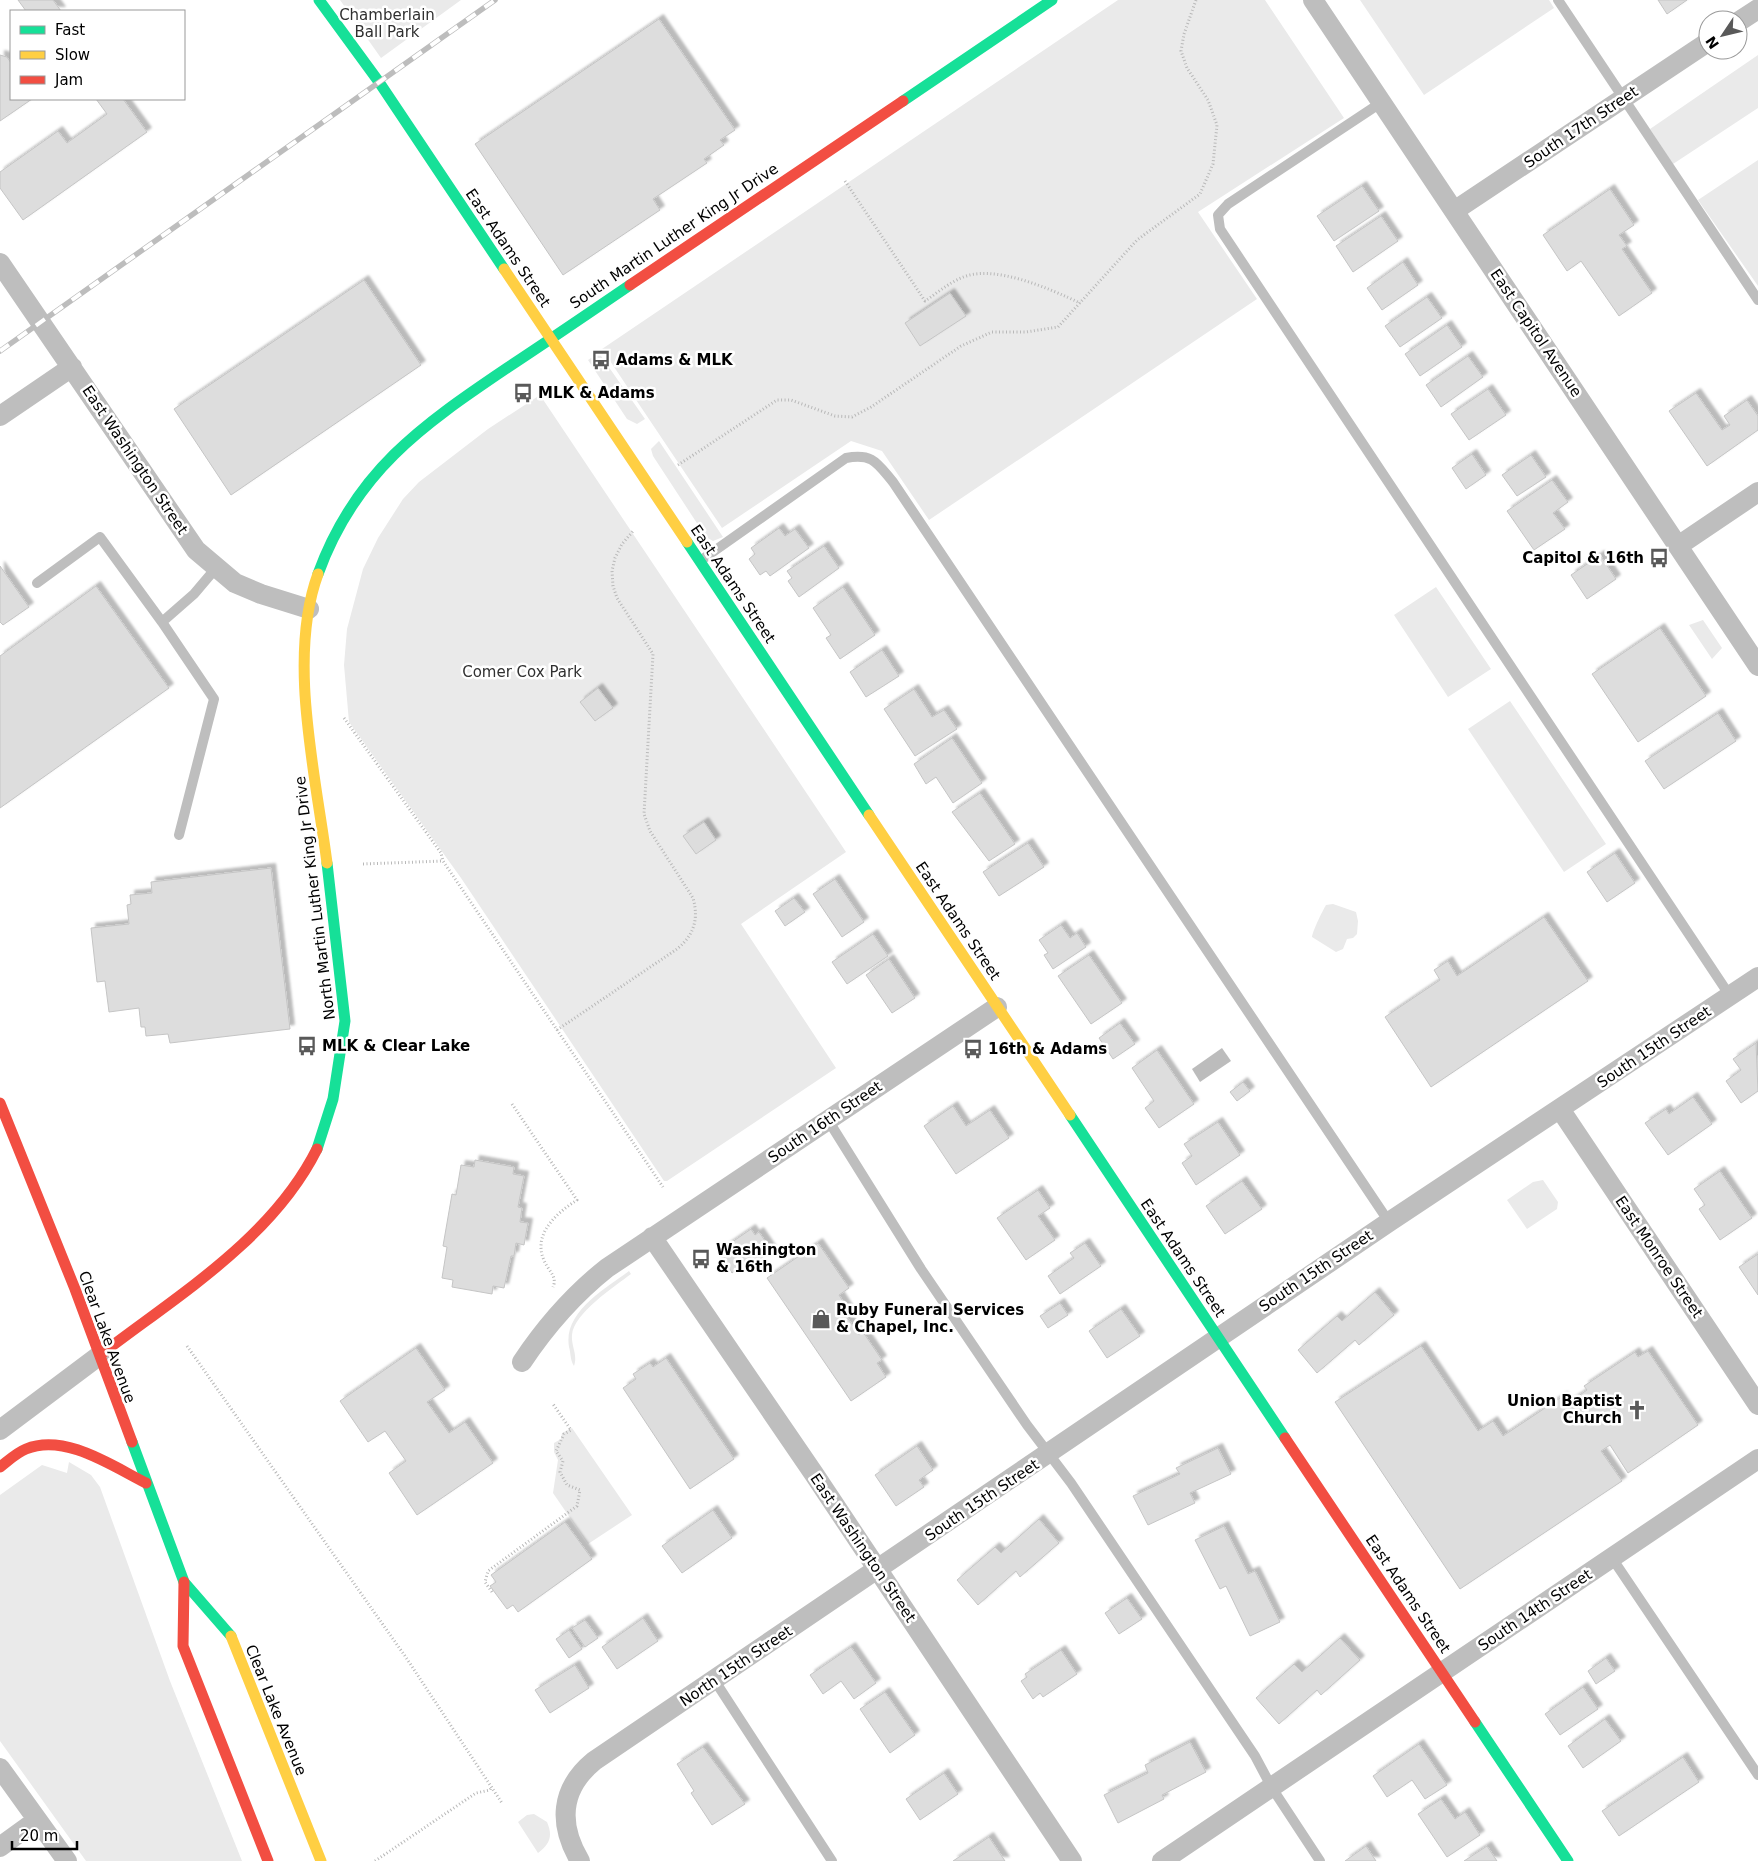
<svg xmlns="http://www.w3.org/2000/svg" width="1758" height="1861" font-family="'DejaVu Sans',sans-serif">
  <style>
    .green { fill: #eaeaea }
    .water { fill: #bcbcbc }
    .building { fill: #ddd; stroke: #c5c5c5; filter: url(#shadow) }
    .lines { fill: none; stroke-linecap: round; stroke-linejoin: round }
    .path { stroke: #b8b8b8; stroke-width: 3; stroke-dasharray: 1 2.5; stroke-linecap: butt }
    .lane { stroke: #bebebe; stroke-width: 10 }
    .street { stroke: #bebebe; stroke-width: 20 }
    .fast { stroke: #16e098; stroke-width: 11 }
    .slow { stroke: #ffcf43; stroke-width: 11 }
    .jam { stroke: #f24e42; stroke-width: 11 }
    .rail-casing { stroke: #bdbdbd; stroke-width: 5.5 }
    .rail { stroke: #fff; stroke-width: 4; stroke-dasharray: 11; stroke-linecap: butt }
    .labels { text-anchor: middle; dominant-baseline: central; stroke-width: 5; stroke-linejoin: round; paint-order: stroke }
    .park-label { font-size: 15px; fill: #303030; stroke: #fff }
    .street-label { font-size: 15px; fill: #000; stroke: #fff }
    .poi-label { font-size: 15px; font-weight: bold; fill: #000; stroke: #fff; text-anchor: start }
  </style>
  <defs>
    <filter id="shadow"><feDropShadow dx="4.5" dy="-4.5" stdDeviation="1" flood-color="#0004"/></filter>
  </defs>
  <rect width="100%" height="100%" fill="#fff"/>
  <path class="green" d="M340,0H461L381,58Z
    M1118,0H1265L1344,118L1198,212L1257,299L929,520L882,451L851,441L722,528L602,349Z
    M1360,0H1549L1554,8L1424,95Z
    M1758,55V108L1673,164L1650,129Z
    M1758,160V286L1698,200Z
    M599,353L645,419L637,424L627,419L588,360Z
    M540,395L846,852L741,924L836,1068L667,1181H664L461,878L349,722L344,665L347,629L363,569L378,538L403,499L419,482L488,429Z
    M659,441L723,537L713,541L706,537L653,456L651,449Z
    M1436,587L1491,669L1448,697L1394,615Z
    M1703,620L1722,648L1712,659L1689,625Z
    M1510,701L1606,844L1564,872L1468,729Z
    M1333,904L1356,912L1358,921L1357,934L1353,938L1347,939L1343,949L1336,952L1312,937C1313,930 1322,912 1326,905Z
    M1543,1180L1558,1202L1557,1209L1527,1229L1507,1200L1533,1182Z
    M629,1271L631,1274C614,1287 574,1313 572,1335C571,1346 578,1355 574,1366C570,1360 571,1354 569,1347C563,1312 605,1289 629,1271Z
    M572,1428L632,1515L588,1544L553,1493L558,1460L554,1452V1443L561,1439L562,1433Z
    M69,1462L91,1475L100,1487L170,1681L242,1861H86L0,1741V1495L42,1465L67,1473Z
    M534,1814L547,1822C553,1836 550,1844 538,1853L518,1822L527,1815Z"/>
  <path class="water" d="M1222,1048L1231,1061L1200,1082L1192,1069Z"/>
  <path class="building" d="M18,0H53L61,11H26Z
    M1658,0H1687L1667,14Z
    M659,19L735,130L720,140L724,145L704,159L707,163L653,199L660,210L563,275L475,144Z
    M0,55L7,57L11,63V99H32L0,121Z
    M96,99H123L147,132L23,220L0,188V172L58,131L67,143L107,114Z
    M1362,186L1379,211L1334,241L1317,216Z
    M1610,189L1634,225L1619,235L1627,246L1622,249L1652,293L1619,316L1581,261L1567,271L1543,235Z
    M1381,216L1398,241L1353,272L1336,246Z
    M1403,262L1418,285L1382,310L1367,288Z
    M364,280L421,365L231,495L174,409Z
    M950,293L966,316L920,346L905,323Z
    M1427,297L1442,318L1400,347L1385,326Z
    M1447,325L1462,347L1420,376L1405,354Z
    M1468,356L1483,377L1441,407L1426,385Z
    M1488,389L1506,415L1469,440L1451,414Z
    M1696,393L1722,430L1730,425L1724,416L1747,400L1758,416V430L1707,466L1669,411Z
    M1472,454L1486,475L1466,489L1452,468Z
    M1531,455L1546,477L1517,496L1502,475Z
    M1552,480L1568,502L1553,513L1565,529L1534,550L1507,511Z
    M779,528L785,536L795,529L809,548L770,576L766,571L760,575L749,559L755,554L751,548Z
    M824,546L839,568L799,597L788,581L792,578L787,571Z
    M1600,555L1616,579L1587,599L1571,575Z
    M0,566L29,607L3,625L0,622Z
    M96,586L169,688L0,808V656Z
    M843,587L875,635L840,659L826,638L831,635L813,608Z
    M1660,628L1706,696L1638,742L1592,674Z
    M882,650L899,676L866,697L850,672Z
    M598,688L613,708L595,721L580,702Z
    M914,689L932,717L944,710L957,729L915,756L884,709Z
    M1718,713L1736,741L1664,789L1645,761Z
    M952,738L982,783L953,803L936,777L926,784L914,764Z
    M980,793L1015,844L989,861L952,812Z
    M704,822L716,840L696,854L683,836Z
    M1028,843L1044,867L999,896L983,872Z
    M1615,853L1635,883L1607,902L1587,872Z
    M271,868L290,1029L170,1043L168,1034L146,1036L145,1027H141L139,1008L109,1012L105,981L97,982L91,928L129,924L127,905L131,904L130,895L152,893L151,882Z
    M835,879L864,922L842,937L813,894Z
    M794,898L805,912L785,926L775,911Z
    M1544,917L1588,981L1431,1087L1385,1017L1440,980L1434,970L1448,961L1457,976Z
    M1061,925L1070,938L1077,933L1086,947L1053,969L1044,955L1048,953L1039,940Z
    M873,934L888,956L847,984L832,962Z
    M1089,955L1122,1003L1091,1024L1058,976Z
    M889,959L915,998L892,1013L866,975Z
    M1120,1023L1135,1044L1113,1059L1099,1038Z
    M1756,1043L1758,1091L1741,1103L1726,1081L1741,1070L1733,1059Z
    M1157,1050L1194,1104L1159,1128L1145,1108L1154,1101L1132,1068Z
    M1243,1082L1250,1091L1237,1101L1230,1092Z
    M1693,1097L1712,1124L1668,1155L1645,1123L1666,1109L1669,1114Z
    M953,1106L966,1126L990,1110L1009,1138L956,1174L924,1126Z
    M1218,1122L1240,1155L1196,1185L1182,1163L1192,1156L1184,1144Z
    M475,1160L514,1167L513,1174L524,1176L518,1207L522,1208L520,1222L528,1223L524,1245L516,1243L514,1256H511L504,1288L493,1286L492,1294L452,1287L453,1280L442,1278L447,1247L443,1246L452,1194L456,1195L461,1165L474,1167Z
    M1720,1171L1752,1218L1720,1240L1699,1209L1705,1205L1694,1189Z
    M1242,1181L1262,1209L1225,1234L1206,1206Z
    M1038,1190L1050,1208L1038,1216L1055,1240L1026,1260L997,1218Z
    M751,1229L755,1235L759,1232L772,1251L739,1273L736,1270L732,1273L721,1256L725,1253L722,1249Z
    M818,1243L849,1288L839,1295L849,1311L845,1314L859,1335L863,1332L882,1360L877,1363L886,1377L851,1401L767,1278Z
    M1085,1243L1101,1266L1060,1294L1048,1276L1074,1258L1070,1253Z
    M1758,1254V1295L1739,1267Z
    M1375,1292L1394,1315L1359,1345L1355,1340L1317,1373L1298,1350L1337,1316L1342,1321Z
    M1060,1303L1068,1315L1048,1328L1040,1316Z
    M1121,1309L1140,1336L1107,1358L1089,1331Z
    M1421,1346L1478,1431L1493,1421L1503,1436L1563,1396L1568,1403L1587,1390L1584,1386L1635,1352L1638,1357L1648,1351L1698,1425L1628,1473L1610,1445L1601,1451L1622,1481L1460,1589L1335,1402Z
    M416,1348L445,1390L427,1402L449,1433L465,1422L493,1463L417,1515L389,1473L406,1461L385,1431L368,1442L340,1401Z
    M666,1358L734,1459L690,1489L623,1388L636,1379L633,1374L650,1363L653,1367Z
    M917,1446L933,1470L919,1480L924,1487L896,1506L875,1475Z
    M1218,1448L1231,1474L1190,1493L1195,1503L1148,1525L1133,1496L1180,1474L1176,1468Z
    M713,1510L732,1538L682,1573L662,1546Z
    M1039,1519L1059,1543L1020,1577L1016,1571L978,1605L957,1580L995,1547L1001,1553Z
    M565,1522L592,1559L518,1612L513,1605L507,1609L490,1586L496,1582L491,1575Z
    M1224,1526L1248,1574L1255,1571L1280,1622L1250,1636L1226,1586L1220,1589L1195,1540Z
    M1127,1598L1142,1619L1119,1634L1105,1613Z
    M643,1618L658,1641L617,1669L602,1647Z
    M585,1620L598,1638L585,1647L572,1628Z
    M569,1630L582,1649L569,1658L556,1639Z
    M1340,1638L1360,1660L1321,1695L1317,1690L1279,1724L1256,1698L1294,1664L1302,1672Z
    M851,1647L876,1683L854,1699L841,1681L823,1694L810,1675Z
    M1061,1650L1077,1674L1043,1697L1040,1693L1033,1699L1021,1681L1027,1677L1025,1674Z
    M1606,1658L1615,1671L1596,1684L1588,1671Z
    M575,1665L589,1688L550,1713L535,1690Z
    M1583,1687L1598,1709L1560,1735L1545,1714Z
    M885,1692L915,1735L890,1753L860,1709Z
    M1605,1719L1621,1741L1583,1768L1568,1746Z
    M1190,1742L1206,1772L1162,1795L1164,1799L1118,1823L1104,1795L1148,1773L1145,1765Z
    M1419,1744L1447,1785L1425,1799L1412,1780L1387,1797L1373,1776Z
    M703,1747L745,1804L712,1825L691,1793L694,1791L677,1764Z
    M1683,1757L1699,1782L1619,1836L1602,1811Z
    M944,1773L958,1794L920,1820L906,1799Z
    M1441,1799L1455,1819L1465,1812L1480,1835L1447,1857L1418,1814Z
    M989,1837L1005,1861H953Z
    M1366,1846L1376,1861H1345Z
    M1487,1846L1497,1861H1464Z"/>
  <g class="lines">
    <path class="path" d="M845,181L925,301C937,293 949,283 961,278C993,263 1050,289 1080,303
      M678,465L777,400H791L835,416L852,417L871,407L961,346L992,332H1026L1058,327L1137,240L1200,194L1213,164L1217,125L1208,100L1187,68L1181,51L1184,34L1196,0
      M344,718L441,853L443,861L663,1187
      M363,864L443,861
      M557,1030L677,949C694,935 699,919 693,898L650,831L644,814L653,654L617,598L613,586L612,571L615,558L622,544L634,530
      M512,1104L577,1200C555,1214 529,1237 547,1266C551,1273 557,1278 553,1287
      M187,1346L405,1656L502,1803
      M492,1592L485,1582L488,1571L577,1506L580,1490L567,1485L560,1472L563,1461L556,1451L564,1434L571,1430L553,1404
      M375,1861L476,1793L490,1790L491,1788"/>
    <path class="lane" d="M1558,0L1758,300
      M1382,102L1228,204L1218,215L1220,229L1730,996
      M700,561L846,458C873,453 877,463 893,482L1389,1222
      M37,583L100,537L162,622L194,594L216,568
      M162,622L214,699L179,835
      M828,1120L921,1269L1027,1425L1071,1483L1255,1756L1272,1788L1320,1861
      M1612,1558L1758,1775
      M715,1681L832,1861"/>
    <path class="street" d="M1313,0L1758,666
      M1738,22L1758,9
      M1454,211L1708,42
      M0,263L196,550L235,583L261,594L309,609
      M0,416L72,367
      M1678,546L1758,492
      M1560,1109L1758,1405
      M652,1237L814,1474L1072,1861
      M522,1362C546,1326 573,1295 607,1268L997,1007
      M0,1430L100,1355
      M0,1768L67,1861
      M0,1847L37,1820
      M580,1861C558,1824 560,1789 594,1761L1389,1222L1758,977
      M1162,1861L1758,1459"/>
    <path class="fast" d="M319,0L379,82L504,269
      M903,101L1052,0
      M687,542L869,815
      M318,574C355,472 421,426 507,368C548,341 589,313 630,285
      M1070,1115L1285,1438
      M317,1149L333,1099L345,1021L327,863
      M132,1442L184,1582L231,1636
      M1475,1722L1568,1861"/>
    <path class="slow" d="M504,269L687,542
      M318,574C287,658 316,776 327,863
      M869,815L1070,1115
      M231,1636L321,1861"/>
    <path class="jam" d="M630,285L903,101
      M0,1103L75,1289L132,1442
      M100,1355C178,1295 272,1239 317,1149
      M1285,1438L1475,1722
      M0,1467C8,1461 16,1453 26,1449C65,1433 112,1466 146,1483
      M184,1582L183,1646L268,1861"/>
    <defs>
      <path id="rail" d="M0,351L495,0"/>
    </defs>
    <use href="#rail" class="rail-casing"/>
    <use href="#rail" class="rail"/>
  </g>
  <defs>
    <symbol id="bus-bare" viewBox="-9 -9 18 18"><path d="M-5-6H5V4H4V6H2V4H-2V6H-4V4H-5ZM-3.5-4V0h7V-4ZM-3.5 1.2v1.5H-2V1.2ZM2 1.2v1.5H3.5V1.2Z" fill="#595959" stroke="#fff" stroke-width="2.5" paint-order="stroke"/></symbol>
    <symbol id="shop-bare" viewBox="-9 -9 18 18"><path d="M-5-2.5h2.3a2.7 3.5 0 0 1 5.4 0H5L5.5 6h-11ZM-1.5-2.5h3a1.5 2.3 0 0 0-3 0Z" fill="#595959" stroke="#fff" stroke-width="2.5" paint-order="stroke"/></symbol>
    <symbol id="church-bare" viewBox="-9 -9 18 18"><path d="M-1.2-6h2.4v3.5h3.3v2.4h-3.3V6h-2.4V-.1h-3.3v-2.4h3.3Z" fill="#595959" stroke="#fff" stroke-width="2.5" paint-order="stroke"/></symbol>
  </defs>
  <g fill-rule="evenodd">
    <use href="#bus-bare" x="587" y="346" width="28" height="28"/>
    <use href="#bus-bare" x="509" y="379" width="28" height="28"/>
    <use href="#bus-bare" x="1645" y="544" width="28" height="28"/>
    <use href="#bus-bare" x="293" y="1032" width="28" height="28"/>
    <use href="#bus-bare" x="959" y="1035" width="28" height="28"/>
    <use href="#bus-bare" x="687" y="1245" width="28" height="28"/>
    <use href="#shop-bare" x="807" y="1305" width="28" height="28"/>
    <use href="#church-bare" x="1623" y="1396" width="28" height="28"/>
  </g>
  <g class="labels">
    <g class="park-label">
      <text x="387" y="15">Chamberlain<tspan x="387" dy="17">Ball Park</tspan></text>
      <text x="522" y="672">Comer Cox Park</text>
    </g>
    <g class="street-label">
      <text transform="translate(1581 127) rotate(-34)">South 17th Street</text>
      <text transform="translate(674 236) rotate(-34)">South Martin Luther King Jr Drive</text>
      <text transform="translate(508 248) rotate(56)">East Adams Street</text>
      <text transform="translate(1536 333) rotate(56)">East Capitol Avenue</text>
      <text transform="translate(135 460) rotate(56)">East Washington Street</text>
      <text transform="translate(733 584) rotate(56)">East Adams Street</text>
      <text transform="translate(315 898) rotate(-97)">North Martin Luther King Jr Drive</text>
      <text transform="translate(958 921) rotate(56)">East Adams Street</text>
      <text transform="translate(1654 1047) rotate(-34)">South 15th Street</text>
      <text transform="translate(825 1122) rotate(-34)">South 16th Street</text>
      <text transform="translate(1659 1257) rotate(56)">East Monroe Street</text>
      <text transform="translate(1183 1258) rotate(56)">East Adams Street</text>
      <text transform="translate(1316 1271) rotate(-34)">South 15th Street</text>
      <text transform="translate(107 1337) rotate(70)">Clear Lake Avenue</text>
      <text transform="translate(982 1500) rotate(-34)">South 15th Street</text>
      <text transform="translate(863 1548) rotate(56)">East Washington Street</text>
      <text transform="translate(1408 1594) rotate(56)">East Adams Street</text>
      <text transform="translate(1535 1610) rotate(-34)">South 14th Street</text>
      <text transform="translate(736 1666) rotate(-34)">North 15th Street</text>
      <text transform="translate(276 1710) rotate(68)">Clear Lake Avenue</text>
    </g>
    <g class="poi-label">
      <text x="616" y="360">Adams &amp; MLK</text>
      <text x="538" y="393">MLK &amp; Adams</text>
      <text x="1644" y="558" text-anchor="end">Capitol &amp; 16th</text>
      <text x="322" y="1046">MLK &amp; Clear Lake</text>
      <text x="988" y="1049">16th &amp; Adams</text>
      <text x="716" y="1250">Washington<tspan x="716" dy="17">&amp; 16th</tspan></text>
      <text x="836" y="1310">Ruby Funeral Services<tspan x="836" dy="17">&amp; Chapel, Inc.</tspan></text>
      <text x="1622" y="1401" text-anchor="end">Union Baptist<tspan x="1622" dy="17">Church</tspan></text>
    </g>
  </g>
  <rect x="10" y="10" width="175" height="90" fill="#ffffff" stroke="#999999"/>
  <rect x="20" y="26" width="25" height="8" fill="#16e098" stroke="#999999"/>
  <text x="55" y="35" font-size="15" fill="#000000">Fast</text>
  <rect x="20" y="51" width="25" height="8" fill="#ffcf43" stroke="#999999"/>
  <text x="55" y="60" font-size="15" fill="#000000">Slow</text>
  <rect x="20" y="76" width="25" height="8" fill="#f24e42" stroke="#999999"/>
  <text x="55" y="85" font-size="15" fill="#000000">Jam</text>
  <g transform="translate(1723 35) rotate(235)"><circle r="24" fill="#ffffff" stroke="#999999"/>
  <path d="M0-4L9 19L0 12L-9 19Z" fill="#595959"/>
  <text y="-8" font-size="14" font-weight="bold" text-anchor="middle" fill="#000000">N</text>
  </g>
  <path d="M12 1841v8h65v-8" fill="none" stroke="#000000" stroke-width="2.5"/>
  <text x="20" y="1841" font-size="15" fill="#000000" stroke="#ffffff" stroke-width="4" paint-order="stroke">20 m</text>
</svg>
